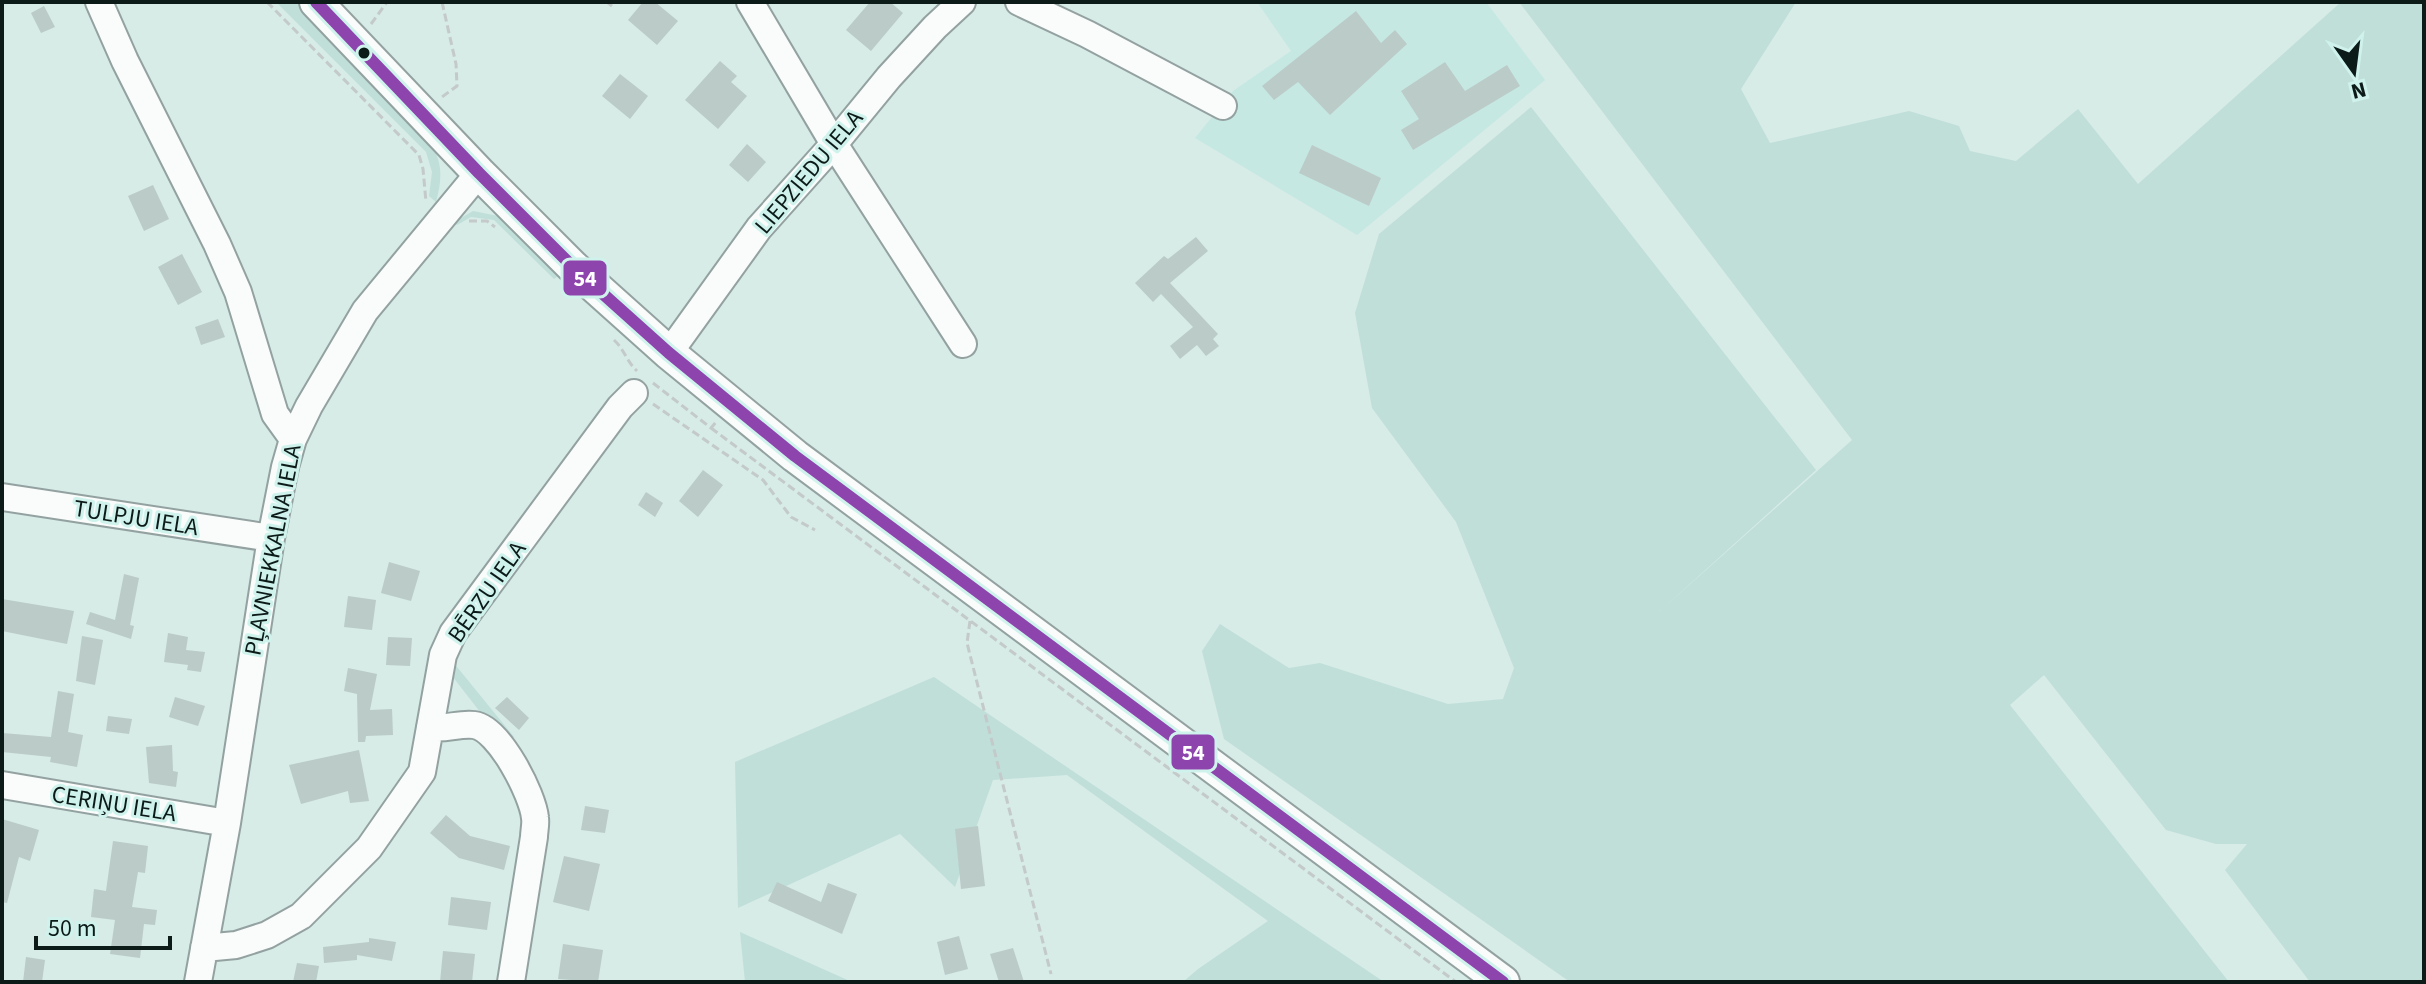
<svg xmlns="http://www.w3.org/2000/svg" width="2426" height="984" font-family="'Source Sans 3',sans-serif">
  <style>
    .built { fill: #c6e8e2 }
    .green { fill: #c0dfd9 }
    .building { fill: #bbcbc8 }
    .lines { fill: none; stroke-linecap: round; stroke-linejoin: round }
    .minor-casing { stroke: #93a2a0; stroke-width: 30 }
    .major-casing { stroke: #93a2a0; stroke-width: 36 }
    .path { stroke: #c3cac9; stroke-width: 3; stroke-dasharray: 8 4; stroke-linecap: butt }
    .minor { stroke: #f9fcfb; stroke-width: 26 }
    .major { stroke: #f9fcfb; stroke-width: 32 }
    .bus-1-casing { stroke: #cff3ec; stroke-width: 18 }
    .bus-1 { stroke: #8e44ad; stroke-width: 12 }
    .bus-dot { fill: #0c1a18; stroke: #cff3ec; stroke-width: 3 }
    .labels { text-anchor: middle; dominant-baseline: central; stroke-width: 6; stroke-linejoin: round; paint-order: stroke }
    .street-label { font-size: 24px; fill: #0c1a18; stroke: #cff3ec }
    .line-badge { stroke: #cff3ec; stroke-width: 3 }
    .badge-label { font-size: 22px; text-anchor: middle; font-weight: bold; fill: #fff }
  </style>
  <rect width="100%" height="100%" fill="#d7ebe7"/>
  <path class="built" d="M1257,2H1486L1545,80L1357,235L1195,138L1233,91L1291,51Z"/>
  <path class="green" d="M276,2H297L431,144C443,163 442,180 436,202L429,196L432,172L426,152Z
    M1519,2H1796L1741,89L1770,143L1909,111L1959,126L1970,151L2016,161L2078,109L2138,184L2341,2H2424V982H2310L2225,870L2247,844H2216L2166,830L2044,675L2010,705L2229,982H1570L1224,739L1202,651L1220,624L1289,668L1320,663L1448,704L1503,699L1514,668L1456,522L1372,408L1355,313L1379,234L1531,107L1816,470L1660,611L1852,440Z
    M473,211L498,216L560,275L554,279L494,220L471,217L457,225L454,222Z
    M453,662L514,737L505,744L449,672Z
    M934,677L1384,982H1183L1198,969L1268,921L1067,775L993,780L955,887L900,834L738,908L735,762Z
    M740,932L852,982H745Z"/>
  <path class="building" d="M643,2H655L678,21L657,45L628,20Z
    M870,2H890L903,13L871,51L846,30Z
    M44,6L55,27L41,33L31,13Z
    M1356,11L1381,43L1395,30L1407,44L1330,115L1298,82L1274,100L1262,86Z
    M720,61L737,76L731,82L747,96L718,129L685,100Z
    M1445,62L1465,91L1507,65L1520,86L1413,150L1401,130L1419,119L1401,91Z
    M620,74L648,96L630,119L602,96Z
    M747,144L766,162L748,182L729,165Z
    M1312,145L1381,178L1369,206L1299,173Z
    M153,185L169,219L144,231L128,196Z
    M1196,237L1208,251L1170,283L1218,334L1213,339L1219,346L1206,356L1197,345L1180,359L1170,346L1193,327L1161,294L1153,302L1135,283L1164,256L1168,259Z
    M182,254L202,292L178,305L158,267Z
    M218,319L225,337L201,345L195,327Z
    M703,470L723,485L698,517L679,501Z
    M646,492L663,503L655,517L638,505Z
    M389,562L420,571L411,601L381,593Z
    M124,574L139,578L130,625L134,626L131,639L86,624L90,612L115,620Z
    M348,596L376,600L372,630L344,627Z
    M2,599L74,611L67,644L2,631Z
    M168,633L188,637L186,650L205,652L201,672L187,670L188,665L164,662Z
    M82,636L103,640L95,685L76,681Z
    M388,637L412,638L410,666L386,665Z
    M348,668L377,674L370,710L392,709L393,735L366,736L365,742H358L357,694L344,691Z
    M58,691L74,694L68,732L83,735L77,767L50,762L51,757L2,752V733L51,737Z
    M175,697L205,706L198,726L169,717Z
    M507,697L529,718L519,730L495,708Z
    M108,716L132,719L129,734L106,731Z
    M172,745L173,771L178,772L176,787L149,783L146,747Z
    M359,750L369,801L350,803L348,791L301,804L289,765Z
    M585,806L609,810L605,833L581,830Z
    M446,815L470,836L510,846L504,870L459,858L430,833Z
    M2,819L39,830L30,861L19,857L7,903L2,902Z
    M978,826L985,886L961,889L955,829Z
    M113,841L148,846L145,873L138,872L132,907L157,910L155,925L144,924L140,958L110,954L115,920L91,917L94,889L106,891Z
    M564,856L600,864L589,911L553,902Z
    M777,882L821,902L828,883L857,894L842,934L768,901Z
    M451,897L491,902L487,930L448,925Z
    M959,936L968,969L945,975L937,942Z
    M369,938L396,942L392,961L357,955V960L324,963L323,947L369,942Z
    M563,944L603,950L598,982L558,979Z
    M1013,948L1024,982H999L990,954Z
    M443,951L475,954L472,982H440Z
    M26,957L45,960L42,982H23Z
    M297,963L319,966L316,982H293Z"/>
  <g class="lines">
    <defs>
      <path id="minor" d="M99,2L125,61L217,244L238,292L275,414L293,439
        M750,2L834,144L963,344
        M1019,2L1087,34L1223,106
        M669,353L759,228L834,144L889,77L935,27L962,2
        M2,497L271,538
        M430,727C445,730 459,723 474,725C499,728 533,795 535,818C536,824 534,831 534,837L511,982
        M2,785L227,823
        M204,948L236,945L267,935L301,916L369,848L422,772L443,655L453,633L620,407L634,393
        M198,982L227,823L271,538L285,467L293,439L309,406L365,311L479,173"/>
      <path id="major" d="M316,2L479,173L573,267L669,353L795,456L1503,982"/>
    </defs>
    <use href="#minor" class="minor-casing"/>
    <use href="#major" class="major-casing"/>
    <path class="path" d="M267,2L419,155L423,169L426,202
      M442,2L456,64L457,86L442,97
      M607,2L612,6
      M371,24L387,2
      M469,221H487L495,227
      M614,340C624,349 627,362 637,371
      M653,383L711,428L716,422
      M653,404L763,480L791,517L815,530
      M711,428L1456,982
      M970,621L967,643L1051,974"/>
    <use href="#minor" class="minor"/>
    <use href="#major" class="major"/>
    <defs>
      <path id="bus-1" d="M316,2L479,173L573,267L669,353L795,456L1503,982"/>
    </defs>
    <use href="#bus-1" class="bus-1-casing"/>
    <use href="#bus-1" class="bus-1"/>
  </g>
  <circle class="bus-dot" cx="364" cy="53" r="7"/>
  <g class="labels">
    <g class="street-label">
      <text transform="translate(809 172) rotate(-50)">LIEPZIEDU IELA</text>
      <text transform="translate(136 518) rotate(9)">TULPJU IELA</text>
      <text transform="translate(273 550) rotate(-79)">PĻAVNIEKKALNA IELA</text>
      <text transform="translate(487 592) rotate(-55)">BĒRZU IELA</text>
      <text transform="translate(114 804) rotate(9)">CERIŅU IELA</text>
    </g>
  </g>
  <g class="line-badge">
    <rect x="562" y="259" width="46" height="38" rx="8" fill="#8e44ad"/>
    <rect x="1170" y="733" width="46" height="38" rx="8" fill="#8e44ad"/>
  </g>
  <g class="badge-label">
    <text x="585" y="286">54</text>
    <text x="1193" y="760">54</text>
  </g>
  <rect width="2426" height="984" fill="none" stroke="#0c1a18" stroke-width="8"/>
  <g transform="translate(2354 72) rotate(166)" stroke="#cff3ec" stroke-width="6" paint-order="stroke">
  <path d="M0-6L14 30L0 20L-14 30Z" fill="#0c1a18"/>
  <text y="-12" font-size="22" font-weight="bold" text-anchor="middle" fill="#0c1a18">N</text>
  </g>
  <path d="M36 936v12h134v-12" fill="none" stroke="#0c1a18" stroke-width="4"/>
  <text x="48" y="936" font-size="24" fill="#0c1a18" stroke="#cff3ec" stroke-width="6" paint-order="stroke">50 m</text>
</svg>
